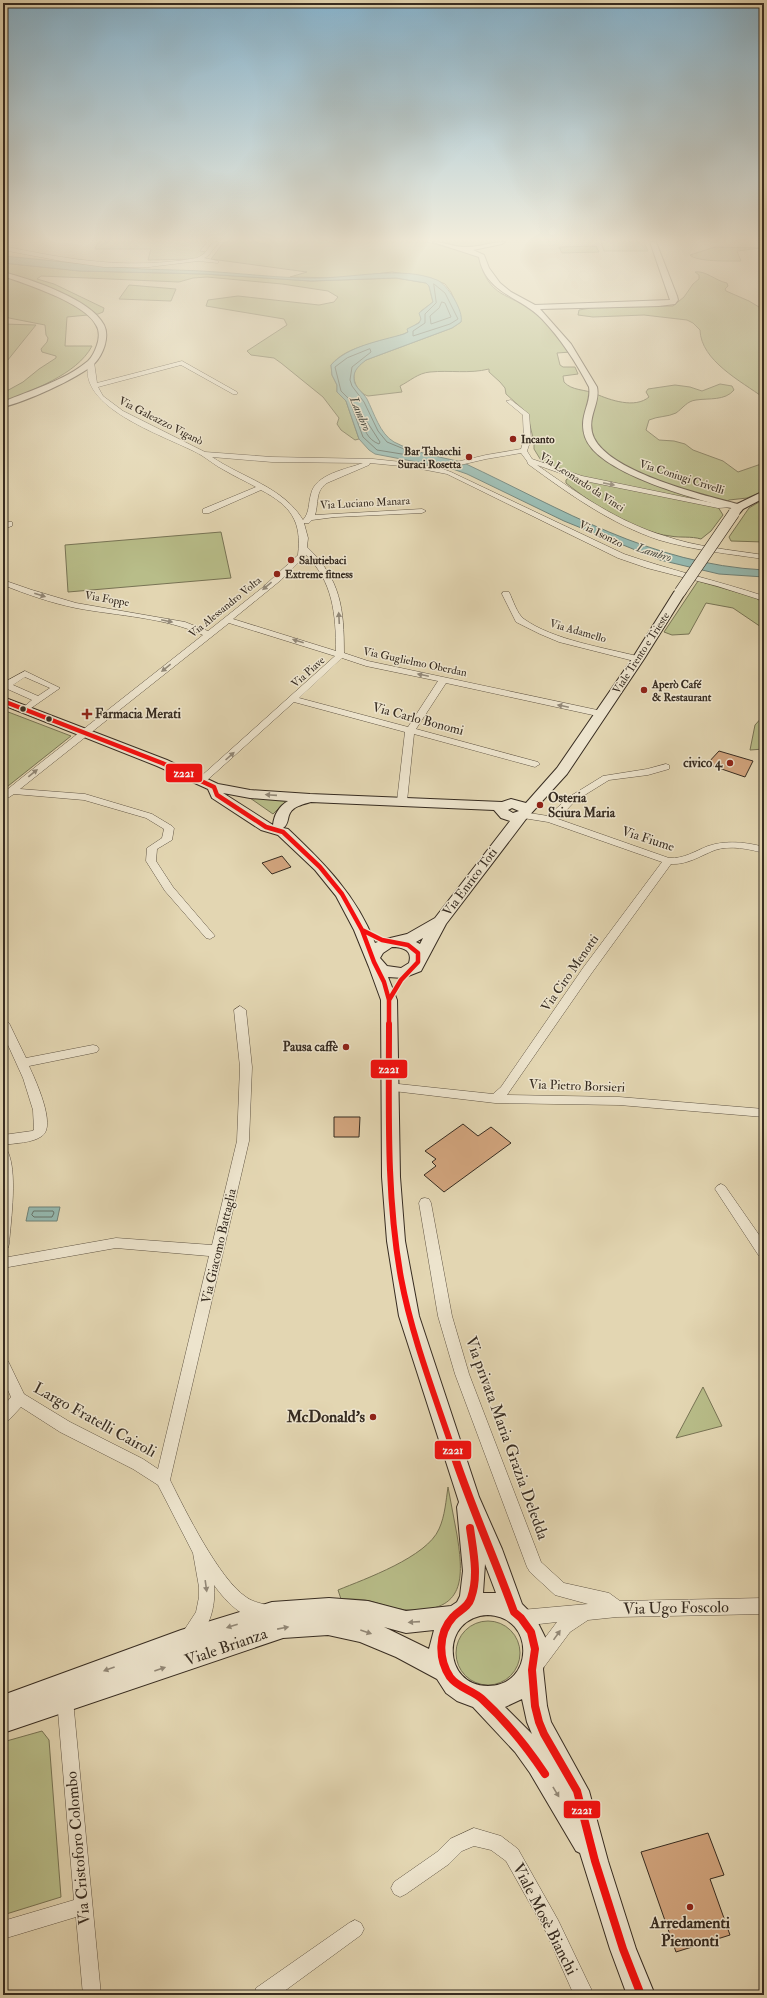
<svg xmlns="http://www.w3.org/2000/svg" width="767" height="1998" font-family="'IM FELL Double Pica',serif">
  <style>
    .green { fill: #b8bd89; stroke: #787455 }
    .water { fill: #95b9b0; stroke: #6f8177 }
    .lines { fill: none; stroke-linecap: round; stroke-linejoin: round }
    .shore { stroke: #667268; stroke-width: 1 }
    .building { fill: #d2a57e; stroke: #372c21 }
    .minor-casing { stroke: #625645; stroke-width: 1 }
    .tertiary-casing { stroke: #625645; stroke-width: 2 }
    .secondary-casing { stroke: #372c21; stroke-width: 2 }
    .minor { fill: #ede4cd; fill-rule: evenodd }
    .tertiary { fill: #ede4cd; fill-rule: evenodd }
    .secondary { fill: #ede4cd; fill-rule: evenodd }
    .secondary-bridge-casing { stroke: #372c21; stroke-width: 12; stroke-linecap: butt }
    .secondary-bridge { stroke: #ede4cd; stroke-width: 11 }
    .bus-1-far2-casing { stroke: #ede4cd; stroke-width: 7 }
    .bus-1-far1-casing { stroke: #ede4cd; stroke-width: 9 }
    .bus-1-casing { stroke: #ede4cd; stroke-width: 10 }
    .bus-1-far2 { stroke: #f50f0f; stroke-width: 4.5 }
    .bus-1-far1 { stroke: #f50f0f; stroke-width: 6 }
    .bus-1 { stroke: #f50f0f; stroke-width: 8 }
    .oneway { fill: #928877 }
    .poi-dot { fill: #8f2418; stroke: #ede4cd; stroke-width: 1.5 }
    .bus-dot { fill: #372c21; stroke: #ede4cd; stroke-width: 1.5 }
    .labels { text-anchor: middle; dominant-baseline: central; stroke-width: 3; stroke-linejoin: round; paint-order: stroke }
    .far-street-label { font-size: 11px; fill: #372c21; stroke: #ede4cd }
    .far-poi-label { font-size: 11px; font-weight: bold; fill: #372c21; stroke: #ede4cd; text-anchor: start }
    .far-water-label { font-size: 12px; font-style: italic; fill: #4e4f45; stroke: #ede4cd }
    .poi-label { font-size: 13px; font-weight: bold; fill: #372c21; stroke: #ede4cd; text-anchor: start }
    .street-label { font-size: 13px; fill: #372c21; stroke: #ede4cd }
    .near-poi-label { font-size: 16px; font-weight: bold; fill: #372c21; stroke: #ede4cd; text-anchor: end }
    .near-street-label { font-size: 16px; fill: #372c21; stroke: #ede4cd }
    .line-badge { stroke: #ede4cd; stroke-width: 1.5 }
    .badge-label { font-size: 11px; text-anchor: middle; font-weight: bold; fill: #fff }
  </style>
  <rect width="100%" height="100%" fill="#e3d6b2"/>
  <filter id="stains"><feTurbulence type="fractalNoise" baseFrequency=".005" numOctaves="4"/><feColorMatrix values="0 0 0 0 .2 0 0 0 0 .09 0 0 0 0 .02 0 0 0 .5 -.17"/></filter>
  <radialGradient id="worn" r=".72"><stop offset=".6" stop-color="#630" stop-opacity="0"/><stop offset="1" stop-color="#630" stop-opacity=".3"/></radialGradient>
  <path class="green" d="M98,242H207L200,251L206,252L196,259L148,260L151,249H95Z
    M224,242H427L476,255L479,258C489,299 508,292 536,313C549,323 559,337 567,351L571,352L557,353L560,365L563,367H575L578,374L563,376L564,382C572,391 585,389 596,394C610,400 635,409 649,397L646,392L648,389L675,385L690,387L702,391L720,384L732,386L734,390C725,401 709,398 696,400C687,401 683,408 676,413C668,417 658,416 649,420L646,430L659,440L674,441L685,444L693,450L723,461L738,472L764,463V491L747,498L729,500L718,507L723,515L711,531L701,539C691,536 681,538 670,536C636,532 593,505 566,483V480L570,477L571,472L542,462L534,449V442L527,413L506,394L505,388L500,382L489,372V369C469,374 450,370 430,372C418,373 410,381 400,386L402,392L368,396C358,393 350,379 356,368C358,365 363,362 366,360L452,328L461,322L459,310L451,292L445,284L431,278L392,272L343,278L290,277L307,272L211,259Z
    M442,242H498L465,248Z
    M601,242H644L648,251H604Z
    M596,246L599,252L562,253L559,247Z
    M715,247L761,248L737,251L741,261C730,261 696,262 690,255Z
    M3,263L80,271L204,274L311,281L396,278L426,283L429,286L433,302L421,311V321L408,330V332C384,344 349,343 331,365L332,375L337,385V392L346,401L359,439L355,440L341,430L337,424L339,418L323,397L281,363L274,358L251,355L247,351L287,325L284,319L206,306L208,300L238,296L319,305L334,302L338,297L328,291L282,284L207,277L193,278L179,282L41,276L37,279L54,284L104,308L103,312L98,314L67,317L65,346H92C77,375 31,390 3,403V393L23,382L39,369L56,358V356L42,352L41,349L47,342L48,338L46,335L45,325L9,318L3,315Z
    M695,272C705,270 716,281 727,283L728,286L725,289L726,291L749,301L764,310V398C741,381 701,361 700,330L693,323L687,320L644,315L593,317L578,315L579,310L591,308L673,306L684,297L693,284L699,279V275Z
    M129,285L176,289L171,301L119,299Z
    M3,324L36,325L3,366Z
    M764,499V542L731,541L729,537L749,508Z
    M221,532L231,578L68,592L65,545Z
    M698,581L754,597L764,603V629L733,608L706,603L689,634L672,635L664,632Z
    M3,710L71,736L3,790Z
    M764,715V749L750,750L755,725Z
    M250,798L289,799L293,801L282,805L273,814Z
    M703,1387L722,1426L676,1438Z
    M448,1487C451,1503 454,1519 457,1535C464,1578 465,1612 410,1610C395,1610 380,1603 365,1600C357,1599 349,1599 341,1599L338,1590C365,1579 427,1557 439,1529C445,1516 446,1500 448,1487Z
    M456 1653a32 32 0 1 1 64 0a32 32 0 1 1-64 0Z
    M42,1731L49,1740L61,1897L3,1915V1742Z"/>
  <path class="water" d="M3,256C49,260 95,266 142,269C167,270 192,270 217,272C248,274 280,278 311,278C350,279 401,265 437,280C447,284 464,311 461,322L452,328L366,360C360,365 353,370 354,379C354,387 363,392 367,399C374,413 380,434 394,442C415,453 440,457 462,462L443,467L375,454L369,450L359,439L346,401L337,392V385L332,375L331,365C348,346 380,341 404,334L408,332L407,329L419,323L421,319L419,313L433,302L429,286L426,283L396,278L311,281L204,274L80,271L3,263Z
    M464,463C564,510 650,564 764,570V577L719,574L660,560L564,521L467,474L447,467Z
    M29,1207H60L57,1221H26Z"/>
  <g class="lines">
    <path class="shore" d="M434,284L445,293L458,319L450,324L413,336V331L425,323V314L436,303Z
      M442,302L445,303L451,317L431,324L430,316L439,308Z
      M370,349L371,352L352,367L350,380L352,386L364,402L378,431L387,442L409,451L408,455L377,450L363,437L349,399L341,391L335,367L347,358Z
      M364,417L380,442L379,444C368,440 363,429 362,418Z
      M34,1211H53L54,1213L52,1217H34L32,1215Z"/>
  </g>
  <path class="building" d="M719,751L753,761L745,777L707,764Z
    M282,856L291,867L272,874L262,863Z
    M334,1117H360L359,1137H334Z
    M463,1124L478,1136L491,1127L511,1143L444,1192L424,1175L436,1166L432,1162L436,1159L425,1151Z
    M708,1833L724,1875L710,1879L730,1935L676,1952L641,1852Z"/>
  <g class="lines">
    <defs>
      <path id="minor" d="M213,242H219L208,256L204,258L218,261V263L198,261L149,267H104L61,261L3,250V246C70,260 129,270 197,258L204,254Z
        M89,361L94,362L97,383L182,361L237,392V394H233L181,365L98,387L103,396L123,411L205,452L272,457L373,459L411,463L435,467L486,455L521,449L524,439L523,418V415L506,401L511,400L529,414L531,439L527,451L532,459L582,476L718,504L732,503L736,505L732,507L718,508L580,480L537,465C577,493 618,522 665,536C697,547 731,550 764,555V559C729,554 693,550 659,540C611,524 569,494 528,464L527,461L521,453L486,459L443,469L451,472L624,554C670,570 718,581 764,596V601L717,586L647,568L618,558L447,474L411,467L370,463L369,465L327,483C315,491 319,502 315,515L422,509L426,511L422,513L335,517L312,520L309,523H304L308,538L307,547C341,579 344,609 344,653L368,661L602,711L606,714L602,717L446,683L416,729L538,762L540,764L535,767L414,734L407,801L402,804L397,801L405,732L294,702L204,783L201,784L196,781L198,779L335,656L229,623L20,789L85,794L152,814L172,826L174,828L172,840L157,849L156,861L173,887L215,936L210,939L206,938L165,891L146,861L147,848L162,838L164,829L146,818L84,800L14,794L3,801V793L24,776L203,635C164,617 118,616 76,608C51,603 26,594 3,585V580L32,590L76,603L185,622L208,631L262,588L298,555C302,521 291,506 261,490L209,513H203V509L256,487C245,481 234,476 224,470C216,466 209,460 201,455C170,437 74,409 89,361ZM212,457L272,462L363,463C347,469 315,474 311,494C308,504 310,512 303,520C283,487 243,478 212,457ZM306,555C333,581 336,615 336,651L233,619L281,580ZM342,658L366,666L438,681L408,727L299,698Z
        M9,522H12V526L3,529V524Z
        M503,592H509C513,600 517,614 524,619C553,640 606,648 641,657L642,659L638,662L559,642L540,634L516,622L502,594Z
        M25,671L60,688L24,713L20,710L32,700L3,687V683ZM25,677L50,688L38,696L13,685Z
        M666,764L669,765V769L648,775L609,780L575,801L558,819L669,858C684,859 695,851 708,846C726,840 746,842 764,847V853C749,849 730,845 715,850C700,856 687,865 671,864L591,974L507,1095L619,1097L764,1109V1117L619,1105L495,1103L385,1090L383,1087L385,1084L389,1083L493,1094L501,1087L583,968L662,862L548,822L523,818L518,815L523,812L548,816L569,797L603,776L647,769Z
        M240,1006L246,1010L252,1067L249,1141L170,1480C185,1510 219,1579 246,1597C254,1603 263,1603 272,1607L274,1612L272,1617C249,1627 226,1602 214,1585C216,1605 210,1634 189,1643L183,1641L181,1635L196,1612L199,1597V1587L193,1553L158,1485L133,1469L60,1432L21,1407L8,1421L3,1423V1407L11,1397L3,1379V1359L8,1361L24,1394L70,1422L143,1459L158,1469L209,1256L116,1248L3,1268V1258L116,1238L212,1245L237,1141L240,1067L234,1010Z
        M3,1019L9,1023L26,1058L93,1045L97,1046L99,1049L97,1052L93,1053L29,1066C35,1079 57,1126 42,1136C33,1143 15,1143 3,1145V1135L32,1131L34,1130L33,1110L23,1078L3,1034Z
        M3,1148L7,1150C18,1170 11,1220 9,1244L8,1248L3,1249Z
        M721,1184L725,1186L764,1242V1257L759,1256L717,1192L715,1189L717,1186Z
        M425,1198L429,1199L431,1203L452,1316L469,1374L541,1562L564,1583L609,1593L620,1601L764,1598V1614L617,1617L588,1620L570,1632L544,1667L538,1669L532,1667L530,1661L532,1655L557,1622L521,1626L515,1624L513,1618L515,1612L521,1610L588,1604L555,1595L530,1572L527,1567L455,1374L438,1316L419,1203L421,1199Z
        M65,1692L71,1694L73,1700L101,1995H83L76,1917L3,1939V1921L74,1900L57,1700L59,1694Z
        M474,1828L501,1836L518,1849L558,1920L594,1995H574L546,1932L506,1861L491,1850L474,1846L462,1851L449,1864L406,1894L400,1897L394,1894L391,1888L394,1882L437,1852L450,1839Z
        M355,1920L361,1923L364,1929L361,1935L279,1995H254L256,1988L349,1923Z"/>
      <path id="tertiary" d="M433,242C444,242 453,247 464,247C477,248 492,242 505,242L502,244L473,250L484,255L489,268L500,283L511,292L535,305L670,300L650,242H656L677,296L678,300L675,304L659,306L540,309L571,344L597,387C601,404 585,418 594,438C611,473 706,496 742,505V509L739,510C703,501 598,475 585,437C578,415 592,404 589,387C576,362 561,339 542,319C520,296 486,294 479,257Z
        M3,272C30,279 91,299 104,325C110,337 103,355 94,364C77,379 25,402 3,407V402C31,390 64,381 88,361C92,357 95,351 97,345C99,339 100,331 96,325C85,303 26,284 3,276Z"/>
      <path id="secondary" d="M764,491V498L743,509L738,515L734,516L729,513L735,505Z
        M680,589L686,592L644,659L567,774L526,819L446,924L421,971L403,978L388,977L397,1000L400,1177L405,1241L419,1316L479,1497L502,1549L522,1604L535,1617L545,1637L547,1651L543,1669L547,1706L551,1722L589,1791L608,1861L636,1949L655,1995H627L610,1949L580,1853L576,1851L530,1773L515,1752L473,1707L457,1701L446,1693L437,1679L396,1657L360,1642L328,1635L283,1638L3,1733V1695L181,1630L272,1602L329,1598L368,1601L406,1611L451,1606L457,1602L460,1596L463,1571L457,1507L459,1502L399,1316L387,1241L382,1177L381,1000L369,967L354,930L336,896L315,870L278,835L261,830L212,798L208,789L157,766L3,705V697L167,760L218,784L229,786L250,790L310,794L502,802L511,799L526,803L557,768L632,659L674,592ZM223,793L250,798L288,801C279,806 274,815 273,825ZM311,802L494,810L501,818L510,821L435,918L407,934L386,939L375,943C356,895 325,864 288,829L283,828C289,824 287,818 290,813C294,806 304,804 311,802ZM512,808L519,811L513,813L508,810ZM423,938L420,944L416,942ZM392,947C403,947 413,950 409,963L401,968L387,966L380,958L383,953ZM485,1564L496,1593H483ZM488,1615C536,1617 534,1686 488,1686C442,1686 440,1617 488,1615ZM384,1627L406,1633L434,1630L429,1649ZM522,1699L527,1722L532,1734L505,1707Z"/>
    </defs>
    <use href="#minor" class="minor-casing"/>
    <use href="#tertiary" class="tertiary-casing"/>
    <use href="#secondary" class="secondary-casing"/>
    <use href="#minor" class="minor"/>
    <use href="#tertiary" class="tertiary"/>
    <use href="#secondary" class="secondary"/>
    <defs>
      <path id="secondary-bridge" d="M680,592L734,513"/>
    </defs>
    <use href="#secondary-bridge" class="secondary-bridge-casing"/>
    <use href="#secondary-bridge" class="secondary-bridge"/>
    <defs>
      <path id="bus-1-far2" d="M3,701L162,763L214,787L217,795L266,827L283,832L320,867L342,894L362,930L374,962L384,982L389,1000V1025
        M362,930L382,940L408,945L418,953V962L401,980L389,1000V1025"/>
      <path id="bus-1-far1" d="M389,1024C389,1108 386,1195 401,1278C412,1337 434,1393 453,1450
        M389,1024V1027"/>
      <path id="bus-1" d="M452,1449C470,1504 494,1557 514,1612L521,1618L531,1632L535,1649L532,1670L535,1706L539,1722L544,1734L577,1791L595,1861L623,1949L641,1995
        M470,1528C473,1550 479,1576 471,1598C468,1608 459,1610 453,1617C438,1633 438,1659 450,1677C458,1688 472,1690 482,1699C506,1721 527,1747 545,1774"/>
    </defs>
    <use href="#bus-1-far2" class="bus-1-far2-casing"/>
    <use href="#bus-1-far1" class="bus-1-far1-casing"/>
    <use href="#bus-1" class="bus-1-casing"/>
    <use href="#bus-1-far2" class="bus-1-far2"/>
    <use href="#bus-1-far1" class="bus-1-far1"/>
    <use href="#bus-1" class="bus-1"/>
  </g>
  <defs><path id="oneway-solid" d="M-6-.8H1V-3.2L6.5 0L1 3.2V.8H-6Z"/></defs>
  <g class="oneway">
    <use href="#oneway-solid" transform="translate(609 484) rotate(11)"/>
    <use href="#oneway-solid" transform="translate(267 586) rotate(140)"/>
    <use href="#oneway-solid" transform="translate(40 595) rotate(17)"/>
    <use href="#oneway-solid" transform="translate(339 618) rotate(-93)"/>
    <use href="#oneway-solid" transform="translate(167 621) rotate(12)"/>
    <use href="#oneway-solid" transform="translate(298 641) rotate(-163)"/>
    <use href="#oneway-solid" transform="translate(166 668) rotate(141)"/>
    <use href="#oneway-solid" transform="translate(423 675) rotate(-168)"/>
    <use href="#oneway-solid" transform="translate(563 706) rotate(-168)"/>
    <use href="#oneway-solid" transform="translate(230 756) rotate(-42)"/>
    <use href="#oneway-solid" transform="translate(33 773) rotate(-39)"/>
    <use href="#oneway-solid" transform="translate(271 795) rotate(-176)"/>
    <use href="#oneway-solid" transform="translate(206 1586) rotate(82)"/>
    <use href="#oneway-solid" transform="translate(414 1622) rotate(176)"/>
    <use href="#oneway-solid" transform="translate(232 1626) rotate(162)"/>
    <use href="#oneway-solid" transform="translate(283 1628) rotate(-11)"/>
    <use href="#oneway-solid" transform="translate(366 1632) rotate(19)"/>
    <use href="#oneway-solid" transform="translate(557 1635) rotate(-55)"/>
    <use href="#oneway-solid" transform="translate(109 1669) rotate(160)"/>
    <use href="#oneway-solid" transform="translate(160 1669) rotate(-19)"/>
    <use href="#oneway-solid" transform="translate(556 1792) rotate(59)"/>
  </g>
  <linearGradient id="sky" x2="0" y2="1"><stop stop-color="#87b6d2"/><stop offset="0.46" stop-color="#f2eddc"/><stop offset="1" stop-color="#f2eddc" stop-opacity="0"/></linearGradient>
  <rect width="767" height="521" fill="url(#sky)"/>
  <g class="poi-dot">
    <circle cx="513" cy="439" r="4"/>
    <circle cx="469" cy="457" r="4"/>
    <circle cx="291" cy="560" r="4"/>
    <circle cx="277" cy="574" r="4"/>
    <circle cx="644" cy="690" r="4"/>
    <path d="M85 708h4v4h4v4h-4v4h-4v-4h-4v-4h4z"/>
    <circle cx="730" cy="763" r="4"/>
    <circle cx="540" cy="805" r="4"/>
    <circle cx="346" cy="1047" r="4"/>
    <circle cx="373" cy="1417" r="4"/>
    <circle cx="690" cy="1907" r="4"/>
  </g>
  <g class="bus-dot">
    <circle cx="23" cy="709" r="3.5"/>
    <circle cx="49" cy="719" r="3.5"/>
  </g>
  <g class="labels">
    <g class="far-street-label">
      <text transform="translate(161 421) rotate(27)">Via Galeazzo Viganò</text>
      <text transform="translate(682 477) rotate(18)">Via Coniugi Crivelli</text>
      <text transform="translate(582 482) rotate(33)">Via Leonardo da Vinci</text>
      <text transform="translate(365 503) rotate(-3)">Via Luciano Manara</text>
      <text transform="translate(601 534) rotate(26)">Via Isonzo</text>
      <text transform="translate(107 599) rotate(10)">Via Foppe</text>
      <text transform="translate(225 607) rotate(-39)">Via Alessandro Volta</text>
      <text transform="translate(578 631) rotate(16)">Via Adamello</text>
      <text transform="translate(641 653) rotate(-57)">Viale Trento e Trieste</text>
      <text transform="translate(415 662) rotate(12)">Via Guglielmo Oberdan</text>
      <text transform="translate(308 672) rotate(-42)">Via Piave</text>
    </g>
    <g class="far-poi-label">
      <text x="521" y="439">Incanto</text>
      <text x="461" y="451" text-anchor="end">Bar Tabacchi<tspan x="461" dy="13">Suraci Rosetta</tspan></text>
      <text x="299" y="560">Salutiebaci</text>
      <text x="285" y="574">Extreme fitness</text>
      <text x="652" y="684">Aperò Café<tspan x="652" dy="13">&amp; Restaurant</tspan></text>
    </g>
    <g class="far-water-label">
      <text transform="translate(360 414) rotate(67)">Lambro</text>
      <text transform="translate(654 553) rotate(18)">Lambro</text>
    </g>
    <g class="poi-label">
      <text x="95" y="714">Farmacia Merati</text>
      <text x="722" y="763" text-anchor="end">civico 4</text>
      <text x="548" y="798">Osteria<tspan x="548" dy="15">Sciura Maria</tspan></text>
      <text x="338" y="1047" text-anchor="end">Pausa caffè</text>
    </g>
    <g class="street-label">
      <text transform="translate(418 719) rotate(15)">Via Carlo Bonomi</text>
      <text transform="translate(648 839) rotate(18)">Via Fiume</text>
      <text transform="translate(470 882) rotate(-53)">Via Enrico Toti</text>
      <text transform="translate(570 973) rotate(-55)">Via Ciro Menotti</text>
      <text transform="translate(577 1086) rotate(2)">Via Pietro Borsieri</text>
      <text transform="translate(219 1246) rotate(-77)">Via Giacomo Battaglia</text>
    </g>
    <g class="near-poi-label">
      <text x="365" y="1417">McDonald's</text>
      <text x="690" y="1923" text-anchor="middle">Arredamenti<tspan x="690" dy="18">Piemonti</tspan></text>
    </g>
    <g class="near-street-label">
      <text transform="translate(95 1420) rotate(29)">Largo Fratelli Cairoli</text>
      <text transform="translate(507 1438) rotate(70)">Via privata Maria Grazia Deledda</text>
      <text transform="translate(676 1608) rotate(-1)">Via Ugo Foscolo</text>
      <text transform="translate(226 1647) rotate(-19)">Viale Brianza</text>
      <text transform="translate(78 1848) rotate(-95)">Via Cristoforo Colombo</text>
      <text transform="translate(545 1919) rotate(63)">Viale Mosè Bianchi</text>
    </g>
  </g>
  <g class="line-badge">
    <rect x="165" y="763" width="38" height="20" rx="4" fill="#f50f0f"/>
    <rect x="370" y="1059" width="38" height="20" rx="4" fill="#f50f0f"/>
    <rect x="434" y="1440" width="38" height="20" rx="4" fill="#f50f0f"/>
    <rect x="563" y="1800" width="38" height="19" rx="4" fill="#f50f0f"/>
  </g>
  <g class="badge-label">
    <text x="184" y="777">z221</text>
    <text x="389" y="1073">z221</text>
    <text x="453" y="1454">z221</text>
    <text x="582" y="1814">z221</text>
  </g>
  <rect width="767" height="1998" fill="none" stroke="#e3d6b2" stroke-width="16"/>
  <rect x="4" y="4" width="759" height="1990" fill="none" stroke="#372c21" stroke-width="2"/>
  <rect x="8" y="8" width="751" height="1982" fill="none" stroke="#372c21"/>
  <rect width="100%" height="100%" filter="url(#stains)"/>
  <rect width="100%" height="100%" fill="url(#worn)"/>
</svg>
